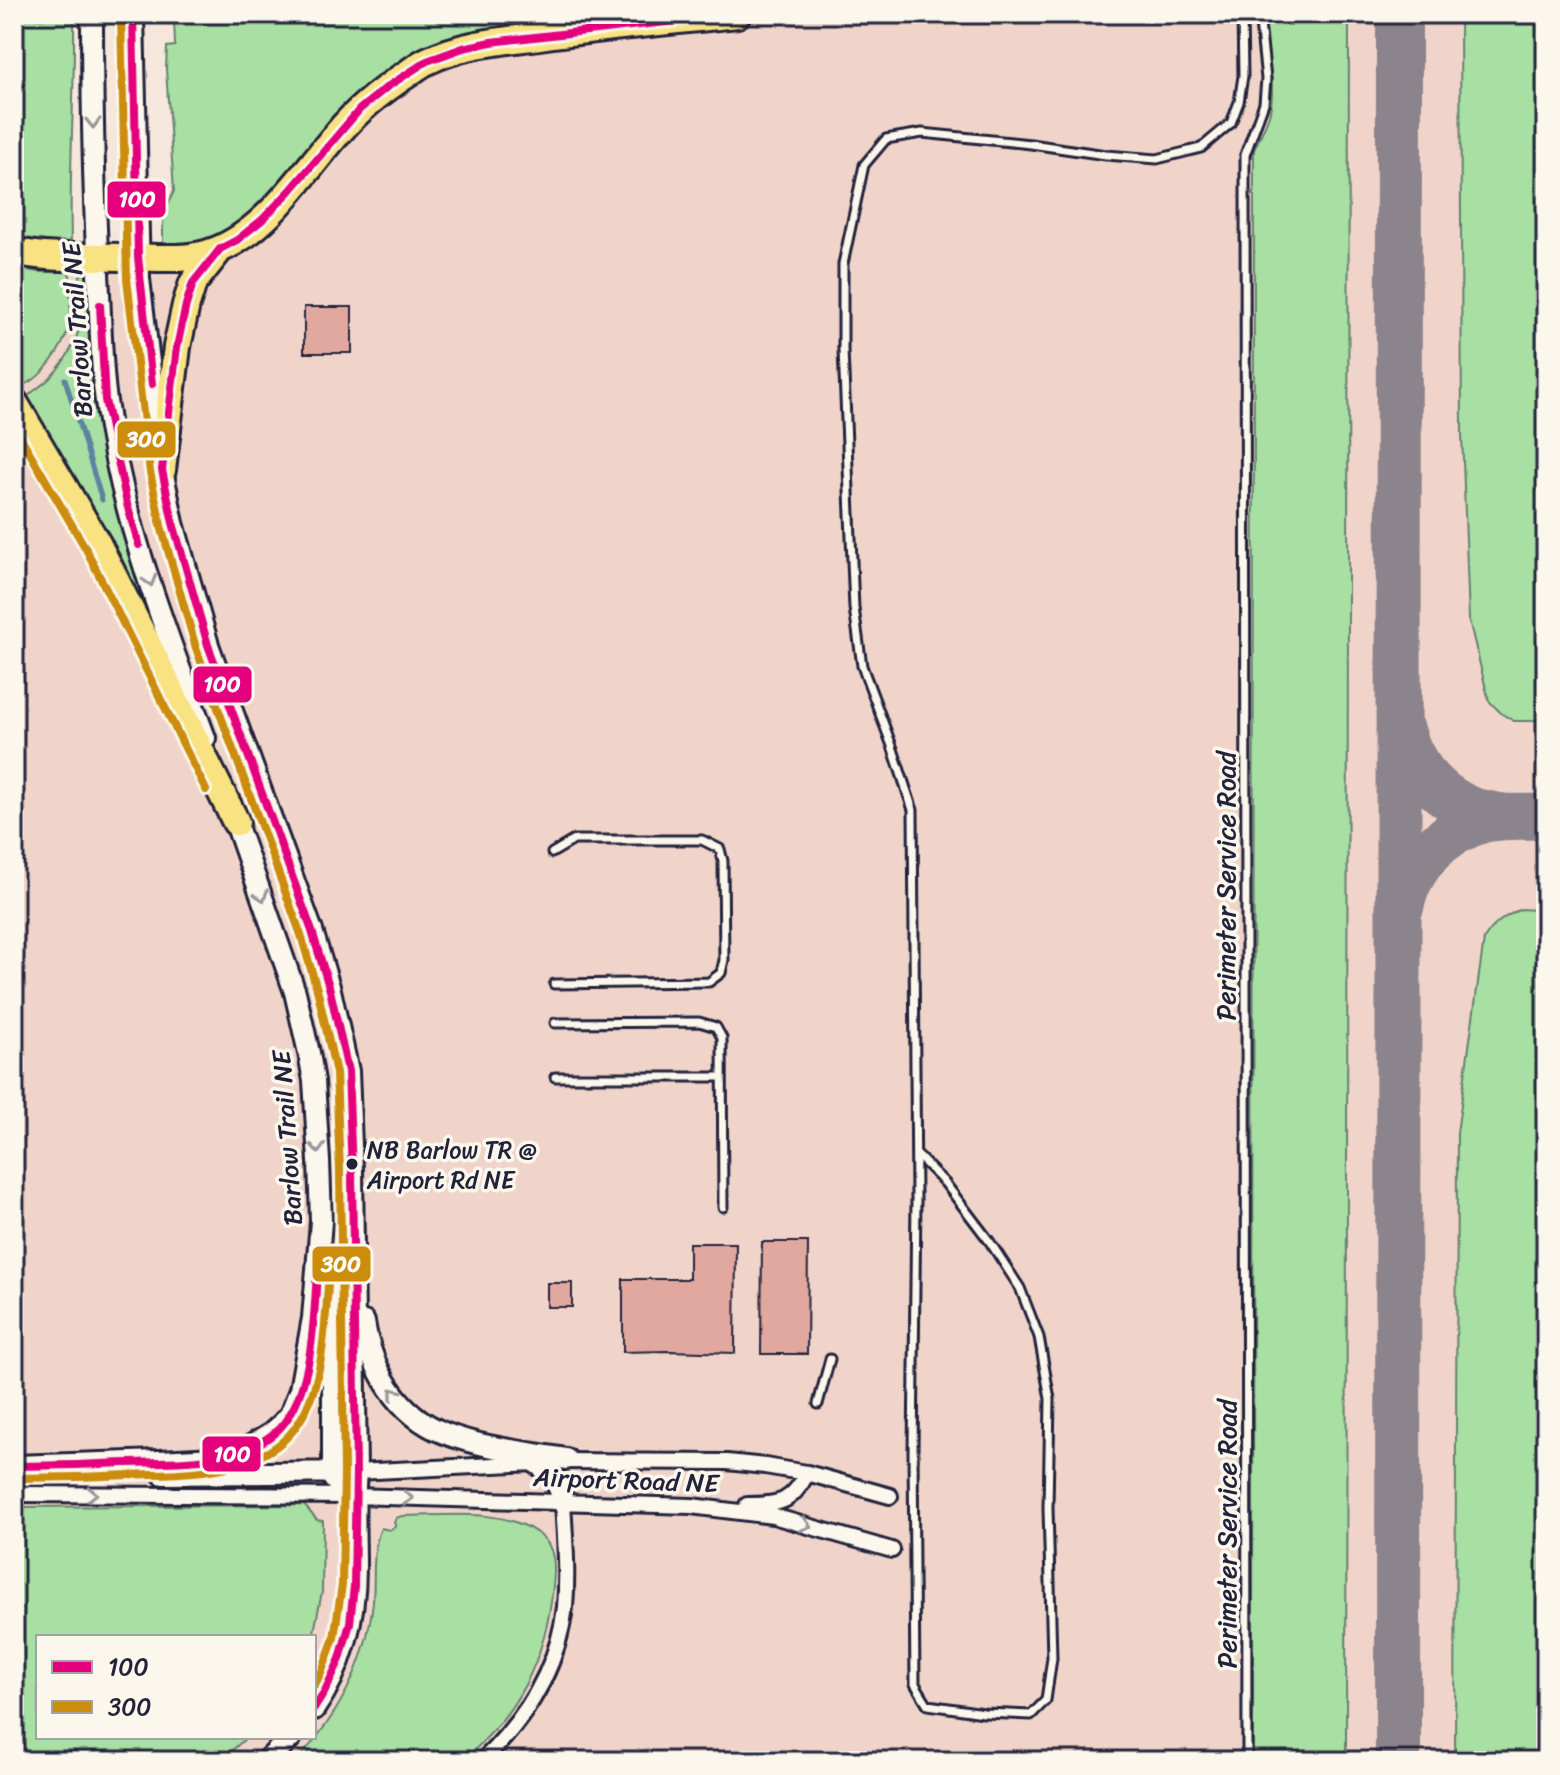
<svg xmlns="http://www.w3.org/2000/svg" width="1560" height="1775" font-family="Sriracha,sans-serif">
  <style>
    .built { fill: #f0d4ca; fill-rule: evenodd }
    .green { fill: #a8dfa3; stroke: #65806f; stroke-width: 2 }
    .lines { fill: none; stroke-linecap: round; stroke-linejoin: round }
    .stream { stroke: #5c83a0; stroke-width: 5 }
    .taxiway { stroke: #8c848c; stroke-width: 46 }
    .building { fill: #e1a89f; stroke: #22223b; stroke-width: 2 }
    .service-casing { stroke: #22223b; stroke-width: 13 }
    .minor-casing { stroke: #22223b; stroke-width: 20 }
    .secondary-casing { stroke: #22223b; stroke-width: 26 }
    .motorway-casing { stroke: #22223b; stroke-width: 32 }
    .service { stroke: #fbf7ec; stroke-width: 7 }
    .minor { stroke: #fbf7ec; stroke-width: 14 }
    .secondary { stroke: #fbf7ec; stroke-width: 20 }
    .motorway { stroke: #f8e281; stroke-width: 26 }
    .bus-1-casing { stroke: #fbf7ec; stroke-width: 14 }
    .bus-2-casing { stroke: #fbf7ec; stroke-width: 14 }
    .bus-1 { stroke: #e5007d; stroke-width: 8 }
    .bus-2 { stroke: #cc8c0c; stroke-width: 8 }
    .oneway { stroke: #99979c }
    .bus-dot { fill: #22223b; stroke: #fbf7ec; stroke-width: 3 }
    .labels { text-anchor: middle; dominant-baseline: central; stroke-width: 7; stroke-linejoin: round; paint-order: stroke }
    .bus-label { font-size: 24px; fill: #22223b; stroke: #fbf7ec; text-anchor: start }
    .street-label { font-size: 26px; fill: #22223b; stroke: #fbf7ec }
    .line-badge { stroke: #fbf7ec; stroke-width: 3 }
    .badge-label { font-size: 22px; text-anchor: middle; font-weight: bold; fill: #fff }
  </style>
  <rect width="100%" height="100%" fill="#f6e7dd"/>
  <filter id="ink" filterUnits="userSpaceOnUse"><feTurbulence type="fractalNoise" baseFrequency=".0125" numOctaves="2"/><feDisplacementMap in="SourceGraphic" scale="16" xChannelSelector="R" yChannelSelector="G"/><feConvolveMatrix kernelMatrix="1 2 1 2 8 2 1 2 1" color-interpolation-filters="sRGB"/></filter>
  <g filter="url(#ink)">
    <path class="built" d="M187,14H1546V1761H14V234L24,248L186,247ZM38,1637H314V1737H38Z"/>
    <path class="green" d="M1264,14H1349L1346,1761H1253L1254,150C1259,138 1265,127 1269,115C1278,83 1264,46 1264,14Z
      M1460,14H1546V718L1530,721H1514L1502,714L1489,701L1469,620L1462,434Z
      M346,17H535V25L435,47L250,218L210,241L174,246L163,245V215L174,191L166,69L167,47L175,46L174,18Z
      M14,18H74C75,92 69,166 71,240L66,245L51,244L14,235Z
      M14,268L39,272H68L70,275C70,291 72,310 69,326C64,346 39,387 17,385L14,380Z
      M83,273L88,274L90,294L162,645L25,399C32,391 42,386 50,378C65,362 81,337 81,315C82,302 80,289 80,276Z
      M1521,909L1536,910L1546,914V1761H1455L1457,1133L1484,939C1493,924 1505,916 1521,909Z
      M304,1505L317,1520L323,1521L322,1592L313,1637H38V1737H247L220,1761H14V1507Z
      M402,1516C445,1516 504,1507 540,1535C556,1547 555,1568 553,1586C546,1659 518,1714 462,1761H296C339,1716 366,1664 373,1602C375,1578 371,1551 381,1528L389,1530L396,1526L394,1523L396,1518Z"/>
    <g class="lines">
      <path class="stream" d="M65,379L102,500"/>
      <path class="taxiway" d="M1402,730C1410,763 1433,791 1463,806C1475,813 1491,814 1505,817
        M1401,907C1410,864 1442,832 1483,820C1503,815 1526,817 1546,817
        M1398,1761L1399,14"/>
    </g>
    <path class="building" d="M304,307H352V353H304Z
      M762,1242H808L807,1354H761Z
      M689,1243H736L735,1353L669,1351L623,1352V1279H689Z
      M547,1283H572V1307H547Z"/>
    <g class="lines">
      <defs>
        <path id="service" d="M552,853L574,840H702L720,849L723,861L724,960L721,973L709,982L554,984
          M555,1023L699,1022L716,1027L722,1038L723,1207
          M555,1077H722
          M916,1154L945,1183L990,1242L1020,1288L1039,1337L1050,1399L1048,1508L1052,1658L1046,1700L1031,1715L984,1713L928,1705L915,1684L913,1452L916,1200L913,810L892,746L862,666L854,608L843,350V264L864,165L886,139L922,133L1031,144L1106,155L1157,159L1201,148L1231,123L1239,102L1243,76L1242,14
          M818,1404L830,1359
          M1247,1761L1245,155L1264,103L1266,79L1259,14"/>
        <path id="minor" d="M556,1461L727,1462L765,1466L807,1473L890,1496
          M356,1472L536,1463
          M14,1494L353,1496L691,1506L773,1516L892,1550
          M747,1505C779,1505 792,1503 807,1473
          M482,1761C525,1720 558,1668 565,1607C568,1573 565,1537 563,1503"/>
        <path id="secondary" d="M92,14C92,107 94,200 99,293C101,328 101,366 106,401C121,517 165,629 205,738
          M133,14L139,279L162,470L173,523L208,645L312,931L330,990L348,1071L352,1171L356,1472C353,1504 355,1535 355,1567C355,1617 343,1667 314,1709
          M326,1262L333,1315V1478L342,1489L353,1496
          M364,1322C371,1369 398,1415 444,1433C482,1448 526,1452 566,1459
          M525,1456C545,1467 560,1479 563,1503
          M14,1466L159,1461L215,1458L230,1455L244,1450L272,1433L282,1424L290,1415L300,1390L313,1318L321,1221L319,1161L314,1081L309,1053L295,992L231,809
          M163,1474L356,1472
          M267,1761L291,1737"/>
        <path id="motorway" d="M14,251C49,260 86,256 122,257C150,257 180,261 206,254C263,238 301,175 338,133C358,109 381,91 407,74C413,70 420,64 427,61C461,44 502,41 539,36C605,27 671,21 737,14
          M14,402L97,543L236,822
          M162,470L177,347L186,305L193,283L220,249"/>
      </defs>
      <use href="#service" class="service-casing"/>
      <use href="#minor" class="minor-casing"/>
      <use href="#secondary" class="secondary-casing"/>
      <use href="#motorway" class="motorway-casing"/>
      <use href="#service" class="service"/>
      <use href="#minor" class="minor"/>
      <use href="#secondary" class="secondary"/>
      <use href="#motorway" class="motorway"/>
      <defs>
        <path id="bus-1" d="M133,14L138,257L152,384
          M100,305L105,400L127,504L139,545
          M14,1466C51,1466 88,1465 125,1463C176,1461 257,1467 289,1416C313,1378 314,1316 317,1272
          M314,1709L324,1693L340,1659L350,1623L354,1586L356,1472L352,1171L348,1071L330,990L312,931L208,645L173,523L162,470L177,347L186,305L193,283L220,249L237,240L262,220L290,191L360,109L387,87L427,61L463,48L491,42L737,14"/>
        <path id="bus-2" d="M121,14L127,279L150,472L161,526L196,648L301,935L318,993L336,1073L340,1171L344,1472L342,1585L334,1638L322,1671L314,1686
          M14,426L86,549L206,790
          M14,1478C53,1478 92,1477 131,1475C186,1472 265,1477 299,1422C325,1382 325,1319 329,1273"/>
      </defs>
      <use href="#bus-1" class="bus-1-casing"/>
      <use href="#bus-2" class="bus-2-casing"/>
      <use href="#bus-1" class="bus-1"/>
      <use href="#bus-2" class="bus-2"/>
    </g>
    <defs><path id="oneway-chevron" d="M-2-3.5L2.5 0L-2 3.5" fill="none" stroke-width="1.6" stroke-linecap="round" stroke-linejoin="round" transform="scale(2)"/></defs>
    <g class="oneway">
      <use href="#oneway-chevron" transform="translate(93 123) rotate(89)"/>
      <use href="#oneway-chevron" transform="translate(150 581) rotate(73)"/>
      <use href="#oneway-chevron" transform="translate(262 896) rotate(71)"/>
      <use href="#oneway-chevron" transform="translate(318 1148) rotate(87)"/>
      <use href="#oneway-chevron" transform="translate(394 1393) rotate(-129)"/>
      <use href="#oneway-chevron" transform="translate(92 1494) rotate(1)"/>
      <use href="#oneway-chevron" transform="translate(408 1498) rotate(2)"/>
      <use href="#oneway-chevron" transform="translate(806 1525) rotate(16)"/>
    </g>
  </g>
  <circle class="bus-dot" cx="352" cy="1164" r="7"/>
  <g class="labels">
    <g class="bus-label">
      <text x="367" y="1150">NB Barlow TR @<tspan x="367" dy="30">Airport Rd NE</tspan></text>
    </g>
    <g class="street-label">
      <text transform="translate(77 330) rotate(-94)">Barlow Trail NE</text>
      <text transform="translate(1226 886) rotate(-90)">Perimeter Service Road</text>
      <text transform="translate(287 1138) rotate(-94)">Barlow Trail NE</text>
      <text transform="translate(626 1480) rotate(2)">Airport Road NE</text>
      <text transform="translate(1227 1534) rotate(-90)">Perimeter Service Road</text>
    </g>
  </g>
  <g class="line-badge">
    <rect x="106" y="180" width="61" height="39" rx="8" fill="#e5007d"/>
    <rect x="116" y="420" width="61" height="39" rx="8" fill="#cc8c0c"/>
    <rect x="192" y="665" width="61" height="39" rx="8" fill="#e5007d"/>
    <rect x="311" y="1245" width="61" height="38" rx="8" fill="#cc8c0c"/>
    <rect x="201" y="1435" width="61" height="38" rx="8" fill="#e5007d"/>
  </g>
  <g class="badge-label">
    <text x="137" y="207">100</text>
    <text x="146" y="447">300</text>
    <text x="222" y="692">100</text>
    <text x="341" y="1272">300</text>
    <text x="232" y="1462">100</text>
  </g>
  <rect width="1560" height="1775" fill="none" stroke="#fbf7ec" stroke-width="48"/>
  <rect x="24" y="24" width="1512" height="1727" fill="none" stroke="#22223b" stroke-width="3" filter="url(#ink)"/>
  <rect x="36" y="1635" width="280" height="104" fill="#fbf7ec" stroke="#a4a2a5" stroke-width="2"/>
  <rect x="52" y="1661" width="40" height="12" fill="#e5007d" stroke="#a4a2a5" stroke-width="2"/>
  <text x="108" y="1675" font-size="24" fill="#22223b">100</text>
  <rect x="52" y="1701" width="40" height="12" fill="#cc8c0c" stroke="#a4a2a5" stroke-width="2"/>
  <text x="108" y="1715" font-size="24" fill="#22223b">300</text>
</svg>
